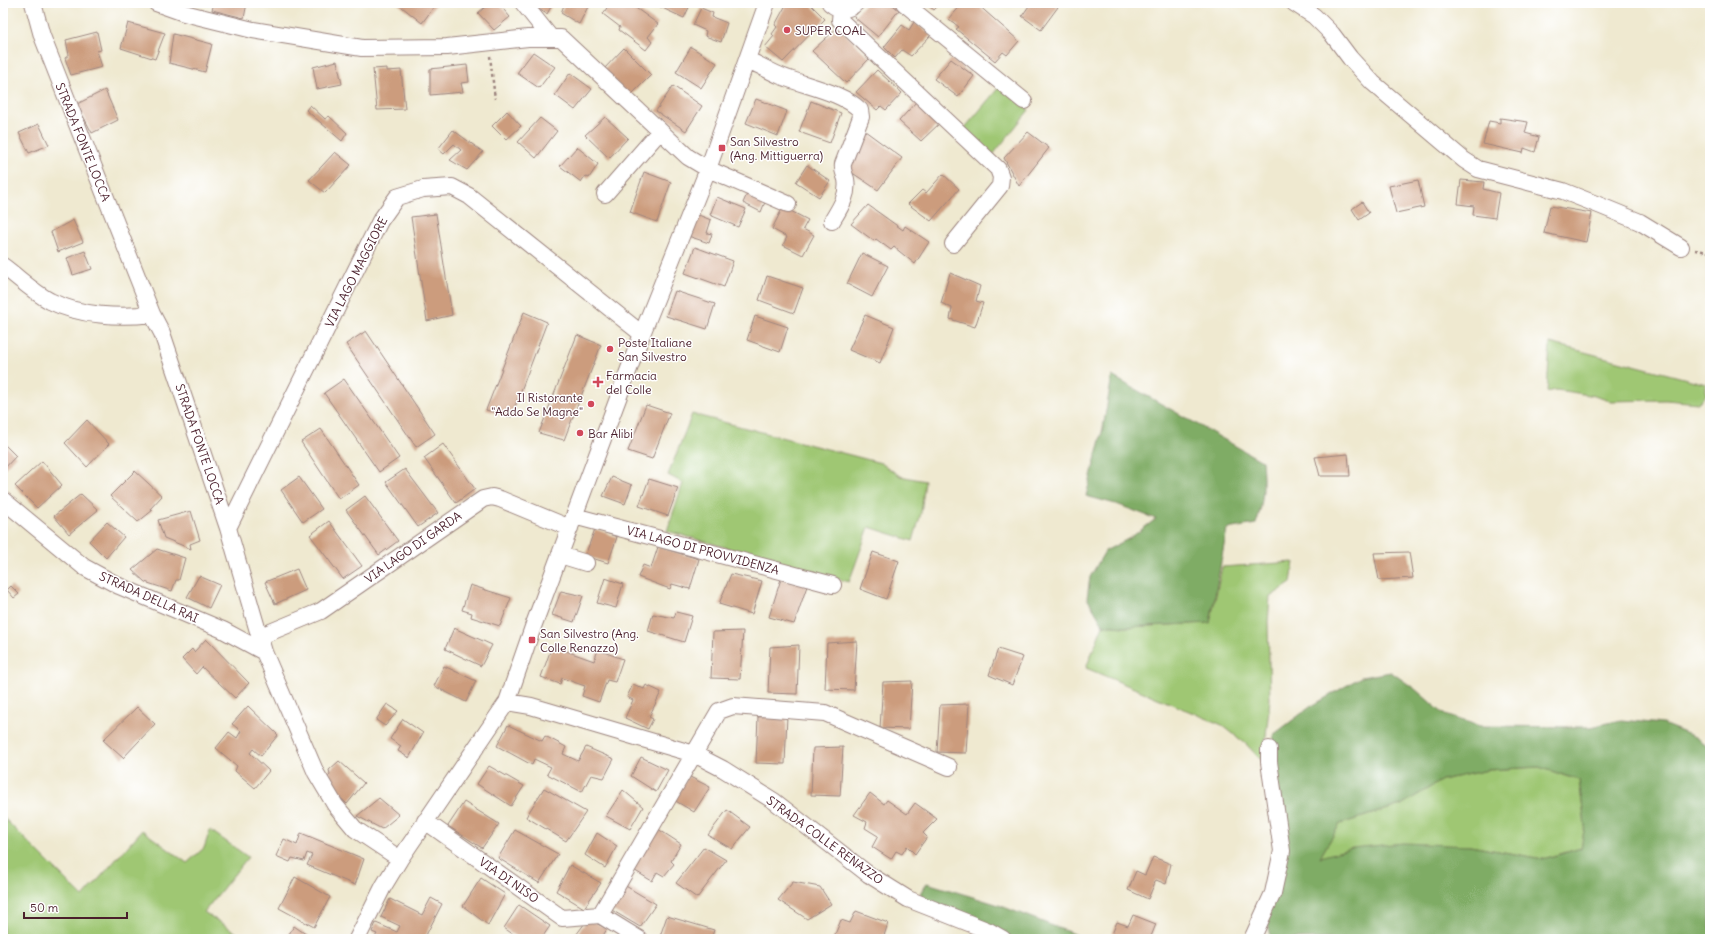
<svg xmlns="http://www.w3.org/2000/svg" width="1713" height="942" font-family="Delius,sans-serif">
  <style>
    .green { fill: #9fc773; stroke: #74734f }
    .forest { fill: #7fac65; stroke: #646648; fill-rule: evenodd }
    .building { fill: #cc9c7d }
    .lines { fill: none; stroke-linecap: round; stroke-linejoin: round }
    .minor-casing { stroke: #9c847e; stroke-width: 18 }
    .path { stroke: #9c847e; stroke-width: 2.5; stroke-dasharray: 3 3; stroke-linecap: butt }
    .minor { stroke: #fff; stroke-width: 16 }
    .poi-dot { fill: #d1495b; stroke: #fff; stroke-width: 1.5 }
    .labels { text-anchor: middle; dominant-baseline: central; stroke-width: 3; stroke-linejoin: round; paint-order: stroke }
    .poi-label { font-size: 12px; fill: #4a1f2b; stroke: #fff; text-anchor: start }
    .street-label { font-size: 12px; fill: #4a1f2b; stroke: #fff }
  </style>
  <rect width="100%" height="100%" fill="#fff"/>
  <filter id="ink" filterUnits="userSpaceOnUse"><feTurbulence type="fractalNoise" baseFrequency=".025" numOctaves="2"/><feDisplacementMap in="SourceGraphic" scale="8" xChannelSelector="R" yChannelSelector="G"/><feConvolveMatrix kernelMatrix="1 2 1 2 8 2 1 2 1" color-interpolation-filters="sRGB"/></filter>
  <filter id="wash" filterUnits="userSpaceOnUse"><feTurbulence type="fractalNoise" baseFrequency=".012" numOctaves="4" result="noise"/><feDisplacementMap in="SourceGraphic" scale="16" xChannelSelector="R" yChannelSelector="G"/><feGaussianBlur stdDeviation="0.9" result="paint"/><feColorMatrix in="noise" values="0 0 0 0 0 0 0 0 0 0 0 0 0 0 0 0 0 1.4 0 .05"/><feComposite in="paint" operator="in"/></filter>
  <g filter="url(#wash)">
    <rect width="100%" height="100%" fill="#efe9d0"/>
    <path class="green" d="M1000,86L1029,110L992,156L963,130Z
      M1550,343L1706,384V395L1698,403L1666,400L1610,401L1594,396L1571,392L1556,390L1547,392Z
      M692,414L881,463L900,476L925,481L921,513L913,541L869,527L849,582L667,531L683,483L668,475Z
      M1294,562L1291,583L1270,597L1268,622L1270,700L1263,762L1246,744L1222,725L1086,668L1103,625L1125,627L1210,623L1222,567Z
      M1539,767L1579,780L1585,825L1581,848L1543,859L1470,846L1320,857L1340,824L1401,805L1442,780L1488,770Z
      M3,817L83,897L142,830L187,863L204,848L210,830L248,857L204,912L246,939H3Z"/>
    <path class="forest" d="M1112,376L1262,461C1264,486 1264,501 1256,524L1227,529L1210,623L1125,627L1103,625L1087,598L1090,577L1105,551L1130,538L1156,519L1119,505L1086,496L1103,428Z
      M1391,672L1415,689L1445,715L1480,726L1591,727L1621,720L1663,724L1695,737L1710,748V939H1272L1265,916L1284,852L1273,735L1310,707L1361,677ZM1539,767L1579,780L1585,825L1581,848L1543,859L1470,846L1403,843L1352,848L1320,857L1340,824L1401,805L1442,780L1488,770Z
      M927,883L996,904L1087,939H1012L1000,932L918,899Z"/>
    <g id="blocks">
      <path class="building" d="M214,3H247L244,18L212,10Z
        M397,3H437L422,23Z
        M490,3H498L510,17L494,30L478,13Z
        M537,3H553L547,14L535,7Z
        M569,3H590L579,24L561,13L564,5L567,6Z
        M610,3H635L633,6L658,24L648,37L652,42L646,50L619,30L620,27L603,14Z
        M662,3H691L684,18L660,7Z
        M787,3H809L825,19L783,62L765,47L774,36L772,34L777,27L775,25Z
        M866,3H890L899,10L878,37L854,17Z
        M925,3H941L934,10Z
        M963,3H976L1019,41L1007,55L1003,52L995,61L956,29L959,27L949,19Z
        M1031,3H1053L1058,7L1041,30L1022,16Z
        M701,8L713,13L712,17L727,23L721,42L705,36L706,31L693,25Z
        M914,22L931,35L911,56L902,50L895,58L884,47L902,25L909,30Z
        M128,23L165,33L155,59L121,48Z
        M838,27L870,58L846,83L812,51Z
        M97,32L101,50L97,51L102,67L71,75L65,58L69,55L66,40Z
        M173,34L212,44L205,72L169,63Z
        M691,47L717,63L701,88L676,72Z
        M624,48L651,75L630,96L602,71Z
        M533,52L555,67L539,88L517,73Z
        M951,59L974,76L958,97L934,79Z
        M337,61L342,84L317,89L313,67Z
        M467,65L469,82L461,83L463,92L430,95V69Z
        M387,68V71L401,70L405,109L377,110L373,69Z
        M877,70L902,93L886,110L881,106L877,110L856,92Z
        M570,73L592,89L575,110L555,95Z
        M673,86L702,106L686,131L656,111Z
        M105,90L118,120L92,133L77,104Z
        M756,99L787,111L778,136L746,123Z
        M811,101L841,113L830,143L799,132Z
        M916,102L941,122L921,141L899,121Z
        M310,105L325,119L329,116L347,133L342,141L306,110Z
        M507,111L521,126L506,140L492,126Z
        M605,117L628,138L609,158L585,135Z
        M540,118L557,131L536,158L518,142Z
        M1500,118L1528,122L1525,133L1539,137L1535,152L1524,148L1523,153L1483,144L1489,121L1500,123Z
        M39,124L49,145L29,153L19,133Z
        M861,128L902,158L878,190L845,168Z
        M453,130L483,152L467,170L450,160L461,150L454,144L444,154L438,149Z
        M1028,132L1049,148L1019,186L1004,158Z
        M577,147L598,164L589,178L585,176L581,182L560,166Z
        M335,152L351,165L325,193L309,180Z
        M807,165L830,181L819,197L796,182Z
        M644,172L671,182L657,222L630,212Z
        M943,174L959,189L931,221L908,204L922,190L926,193Z
        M1418,180L1424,207L1396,213L1389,186Z
        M1461,180L1484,182L1483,189L1499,193L1495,218L1473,215L1474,206L1458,204Z
        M747,194L765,202L761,212L743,203Z
        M717,197L746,209L738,227L710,215Z
        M1362,202L1369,213L1359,220L1352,209Z
        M868,205L903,230L905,226L929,242L915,264L894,247L891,250L876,239L874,241L851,224Z
        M1550,206L1592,213L1586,242L1544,233Z
        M783,207L808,220L803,229L814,235L803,255L783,245L787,237L772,229Z
        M436,214L452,315L427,321L411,217Z
        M696,214L711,220L707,233L712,234L709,243L688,236Z
        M73,220L83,242L58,252L51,232Z
        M695,247L733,261L724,287L685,273Z
        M85,251L92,269L73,275L67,258Z
        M862,253L888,266L872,297L847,284Z
        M950,273L980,286L976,301L983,303L975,327L950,319L952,308L941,303Z
        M767,276L803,288L794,313L759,300Z
        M675,291L715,304L707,329L666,316Z
        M524,312L547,322L511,417L486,410Z
        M865,315L894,327L880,363L849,350Z
        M755,316L788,327L780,352L747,340Z
        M366,331L435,434L416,447L346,344Z
        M577,335L601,345L564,440L539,433Z
        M344,379L399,458L379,472L324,393Z
        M646,405L670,413L652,459L628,451Z
        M87,420L109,444L87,467L65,443Z
        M321,429L359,485L339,499L301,442Z
        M3,443L16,456L3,470Z
        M443,444L475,489L456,503L424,458Z
        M1348,454L1350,476H1320L1315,457Z
        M42,461L62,485L37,508L15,486Z
        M405,469L438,513L418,527L386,482Z
        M135,471L162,496L150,509L153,510L138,522L110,496Z
        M299,477L322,509L303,522L281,490Z
        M612,477L632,485L625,504L603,496Z
        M649,479L678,488L668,516L639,506Z
        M81,494L98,510L69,534L54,516Z
        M365,496L398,541L379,555L346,510Z
        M191,511L200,540L190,544L191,549L164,538L158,520Z
        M329,521L362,566L343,579L310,535Z
        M107,522L124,537L106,558L89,541Z
        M595,529L617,537L608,563L585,556Z
        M658,547L699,559L690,589L672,584L670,589L638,577L643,565L651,568Z
        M157,549L185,558L179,580H176L172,591L145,582L132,570Z
        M873,552L899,561L886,599L860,589Z
        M1409,552L1413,578L1379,580L1374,553Z
        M297,569L306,590L275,604L265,582Z
        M731,574L762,581L752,614L719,604Z
        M199,576L220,585L209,608L187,597Z
        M605,578L623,584L616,608L597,603Z
        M781,579L807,586L794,624L769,617Z
        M470,585L511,598L500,626L471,617L472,613L462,610Z
        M11,586L19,594L14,598L7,590Z
        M561,591L583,596L574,622L552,615Z
        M676,612L692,616L684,642L648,631L653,614L674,618Z
        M454,628L492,645L481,666L445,649Z
        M743,631L740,679L711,678L713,632Z
        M206,639L249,683L235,698L202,667L196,674L182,659L192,649L194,652Z
        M857,641L854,690L825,689L827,643Z
        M799,645L797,694L768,693L770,647Z
        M552,646L594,661L598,650L623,659L615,682L607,680L599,702L582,696L585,686L562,678L560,684L541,677Z
        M998,649L1023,657L1012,685L989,675Z
        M444,666L476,681L466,702L434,686Z
        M912,681L909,729L880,728L883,682Z
        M633,684L644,689L646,685L661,692L649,717L653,719L648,729L625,718L633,700L627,697Z
        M387,704L398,711L385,726L376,720Z
        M969,704L966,753L937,752L940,705Z
        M248,706L278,735L261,756L253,749L250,753L269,771L255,788L235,771L237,766L216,748L229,732L237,738L241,731L232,724Z
        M137,707L155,724L123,758L103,740Z
        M787,715L785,764L756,763L758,717Z
        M403,719L423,733L409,758L398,751L401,746L390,739Z
        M508,725L542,741L545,736L566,747L563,754L578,761L586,747L614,759L604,778L591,775L582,792L547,774L551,767L534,759L532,765L497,746Z
        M843,747L840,796L811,795L813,748Z
        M641,757L668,770L656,792L631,776Z
        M339,761L364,783L347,804L324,782L330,774L329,770Z
        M489,766L524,786L511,806L477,784Z
        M688,776L710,787L694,812L674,800Z
        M544,788L586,812L566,841L526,817Z
        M623,790L643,807L630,829L606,816Z
        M870,793L884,804L887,800L907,814L915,803L937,819L923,833L927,837L915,854L907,846L902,854L896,851L891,859L872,847L878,836L865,828L867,822L854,815Z
        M379,798L399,815L382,829L357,816Z
        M464,802L499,824L482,848L448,826Z
        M727,810L750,827L732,849L708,835Z
        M658,829L681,844L671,861L674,864L664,876L657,872L652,881L632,869Z
        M515,830L558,854L539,883L498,858Z
        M301,833L364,859L355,885L307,865L312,855L307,853L304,861L292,858L290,862L276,856L284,839L297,845Z
        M597,833L617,846L605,868L585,855Z
        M704,847L726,860L697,898L676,883Z
        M1153,857L1171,864L1166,884L1156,880L1148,899L1128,890L1136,871L1145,875Z
        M570,865L601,883L584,908L556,891Z
        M295,877L330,897L314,927L279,908Z
        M481,878L505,894L488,925L463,906Z
        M793,882L820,887L831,904L807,919L778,900Z
        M624,885L656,904L640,927L610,909Z
        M431,898L442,904L424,939H374L377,934L372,932L376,923L397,932L400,926L381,917L390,899L422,915Z
        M519,905L550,926L541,939H520L504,928Z
        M856,911L888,923L883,939H833L841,920L850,923Z
        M1133,915L1156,924L1150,939H1110L1117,922L1128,926Z
        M667,916L714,930L711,939H659Z
        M588,919L607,929L601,939H573Z
        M294,926L313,939H286Z"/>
    </g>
  </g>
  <g filter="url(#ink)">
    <use href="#blocks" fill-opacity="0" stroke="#9c847e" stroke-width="1"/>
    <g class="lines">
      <defs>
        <path id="minor" d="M33,3L42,36L152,314L162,333L228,528L264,652L316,773L335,805L355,829L400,859
          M156,3L184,13L253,30L362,48L447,47L528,38H561L688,157L708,169L788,204
          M523,3L551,38
          M830,3C839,11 848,11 856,3
          M904,3L1024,101
          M1294,3L1314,16L1332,34L1350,58L1373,83L1464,160L1478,169L1563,191L1601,206L1640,222L1681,247
          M841,10L840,20L998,169L1001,177L1000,186L953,244
          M747,60C758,64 769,71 781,76C805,86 842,92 860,110L861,117L843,164C842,170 844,173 846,179C849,195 840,208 832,221
          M605,194L660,131
          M3,266C18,277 33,292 50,301C80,316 120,318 152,314
          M3,500L84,567L119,586L223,630L264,652
          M574,516L833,585
          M228,528L380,221L397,197L423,189L452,187L469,196L642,334
          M560,555L586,563
          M261,636L321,611L483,499L492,497L500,499L570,528
          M507,702L531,706L694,754L723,769L774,801L868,874L908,899L989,931L1003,939
          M425,821L562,918L600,915
          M357,939L383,887L400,859L507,702L534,624L642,334L708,169L767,3
          M639,939L600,915L719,711L733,706L825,713L949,767
          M1252,939L1273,893L1282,851L1269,762V749"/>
      </defs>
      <use href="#minor" class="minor-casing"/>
      <path class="path" d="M490,56L495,99
        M1695,250L1710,252"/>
      <use href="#minor" class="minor"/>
    </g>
  </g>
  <g class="poi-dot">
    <circle cx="787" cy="30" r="4"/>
    <rect x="718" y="144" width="8" height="8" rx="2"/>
    <circle cx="610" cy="349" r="4"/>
    <path d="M596 376h4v4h4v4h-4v4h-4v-4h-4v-4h4z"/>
    <circle cx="591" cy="404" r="4"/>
    <circle cx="580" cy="433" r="4"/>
    <rect x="528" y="636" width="8" height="8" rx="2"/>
  </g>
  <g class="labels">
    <g class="poi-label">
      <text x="795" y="30">SUPER COAL</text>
      <text x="730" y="141">San Silvestro<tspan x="730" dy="14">(Ang. Mittiguerra)</tspan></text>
      <text x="618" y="342">Poste Italiane<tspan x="618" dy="14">San Silvestro</tspan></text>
      <text x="606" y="375">Farmacia<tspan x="606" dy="14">del Colle</tspan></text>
      <text x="583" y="397" text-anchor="end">Il Ristorante<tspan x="583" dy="14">"Addo Se Magne"</tspan></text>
      <text x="588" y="433">Bar Alibi</text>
      <text x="540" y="633">San Silvestro (Ang.<tspan x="540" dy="14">Colle Renazzo)</tspan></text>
    </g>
    <g class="street-label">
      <text transform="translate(83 142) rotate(68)">STRADA FONTE LOCCA</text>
      <text transform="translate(356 272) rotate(-63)">VIA LAGO MAGGIORE</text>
      <text transform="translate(200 444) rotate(71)">STRADA FONTE LOCCA</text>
      <text transform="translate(413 547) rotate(-35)">VIA LAGO DI GARDA</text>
      <text transform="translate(703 550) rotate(15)">VIA LAGO DI PROVVIDENZA</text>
      <text transform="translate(149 597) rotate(24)">STRADA DELLA RAI</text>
      <text transform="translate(825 840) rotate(36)">STRADA COLLE RENAZZO</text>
      <text transform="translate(509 880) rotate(35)">VIA DI NISO</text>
    </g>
  </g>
  <rect width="1713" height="942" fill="none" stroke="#fff" stroke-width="16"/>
  <path d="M24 912v6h103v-6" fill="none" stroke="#4a1f2b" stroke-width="2"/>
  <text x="30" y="912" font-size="12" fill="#4a1f2b" stroke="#ffffff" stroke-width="3" paint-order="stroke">50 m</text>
</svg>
